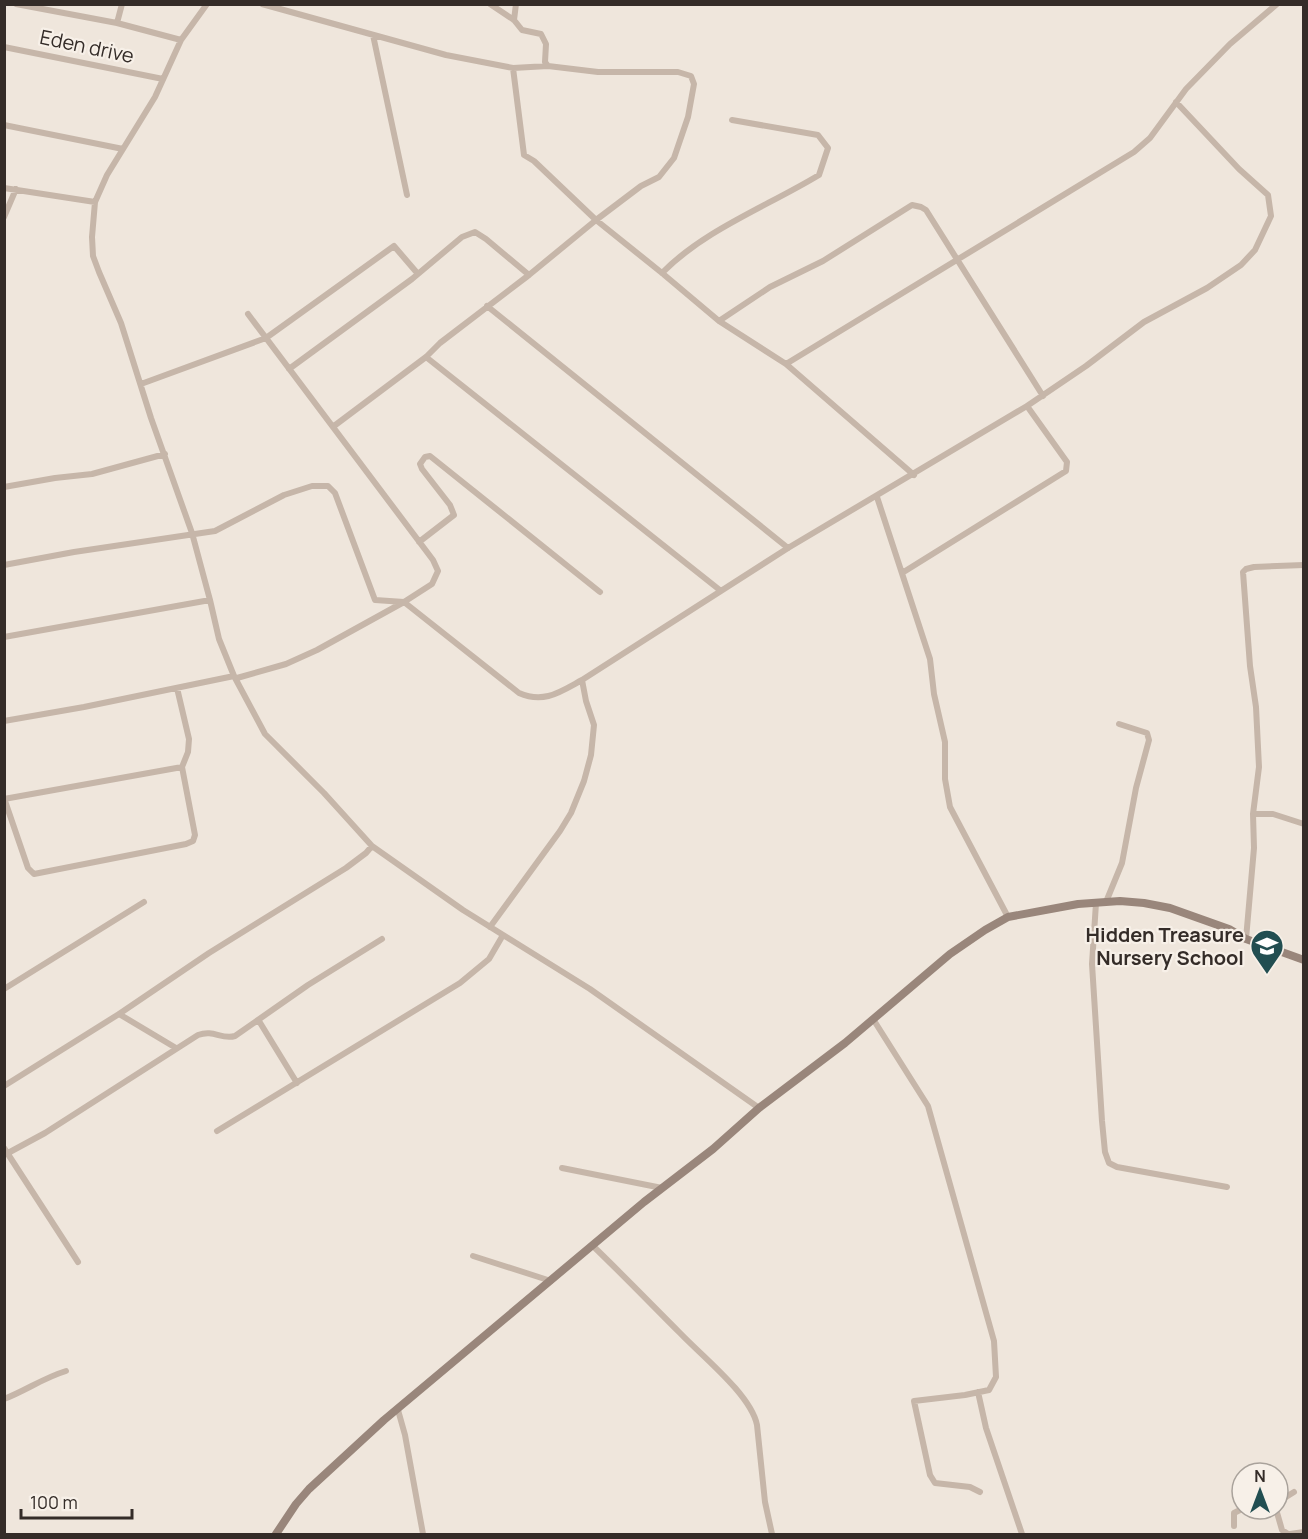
<svg xmlns="http://www.w3.org/2000/svg" width="1308" height="1539" font-family="Manrope,sans-serif">
  <style>
    .lines { fill: none; stroke-linecap: round; stroke-linejoin: round }
    .street { stroke: #c6b6a9; stroke-width: 6 }
    .secondary { stroke: #99867b; stroke-width: 8 }
    .labels { text-anchor: middle; dominant-baseline: central; stroke-width: 4.5; stroke-linejoin: round; paint-order: stroke }
    .street-label { font-size: 20px; fill: #342c28; stroke: #f7f0e8 }
    .poi-label { font-size: 20px; font-weight: bold; fill: #342c28; stroke: #f7f0e8; text-anchor: end }
  </style>
  <rect width="100%" height="100%" fill="#efe6dc"/>
  <g class="lines">
    <path class="street" d="M16,4L117,23L181,40
      M207,4L181,40L155,97L107,175L95,202L92,237L93,256L99,272L121,323L151,418L192,533L210,600
      M262,4L446,55L513,68L548,66L598,72H678L691,76L694,84L688,117L674,158L659,177L641,186L596,220L529,275L440,343L426,357L334,426
      M490,4L514,20L522,30L541,34L546,44L545,62L548,66
      M514,20L516,4
      M117,23L122,4
      M373,35L407,195
      M4,47L163,79
      M513,68L524,155L534,161L596,220L662,273L719,321L786,364L914,475
      M4,125L123,149
      M4,188L95,202
      M4,217L16,189
      M662,273C704,230 768,206 819,175L828,148L818,135L732,120
      M487,306L788,548
      M719,321L770,287L823,261L912,205L921,207L926,210L1043,396
      M426,357L721,591
      M786,364L1134,152L1150,138L1186,89L1230,44L1277,4
      M289,369L412,279L462,237L475,232L486,239L529,275
      M141,384L266,338L394,246L418,274
      M4,487L55,478L92,474L165,454
      M877,497L930,659L934,694L945,742V779L950,807L1008,917
      M419,542L454,515L450,505L422,469L420,464L425,457L430,456L600,592
      M4,565L74,552L215,531L284,495L312,486H328L335,493L375,600L404,602L519,693C544,704 560,692 582,680L788,548L1027,406L1086,366L1144,322L1207,288L1241,265L1255,250L1271,216L1268,195L1239,169L1176,102
      M902,573L1066,471L1067,462L1027,406
      M4,637L210,600L219,639L234,676L265,734L324,793L372,846L463,910L590,989L759,1108
      M237,678L286,664L317,650L404,602L432,584L438,571L433,560L248,314
      M4,721L84,707L234,676
      M4,798L28,868L34,874L186,844L193,841L195,835L182,767L188,752L189,739L177,688
      M4,799L182,767
      M1253,814H1273L1304,824
      M1106,902L1122,863L1136,788L1149,740L1147,733L1119,724
      M1096,903L1092,964L1102,1121L1105,1152L1109,1163L1117,1167L1227,1187
      M490,927L560,831L571,813L584,781L591,755L594,725L586,701L582,680
      M1246,939L1254,848L1253,814L1259,767L1256,707L1250,666L1243,572L1246,569L1254,567L1304,565
      M4,989L144,902
      M119,1014L176,1048
      M873,1019L928,1106L994,1341L996,1377L989,1390L965,1395L914,1401L930,1475L935,1483L970,1487L980,1492
      M259,1021L297,1083
      M4,1086L119,1014L209,953L346,868L366,853L372,846
      M217,1131L460,983L489,959L503,935
      M4,1148L78,1262
      M8,1153L45,1133L198,1035C214,1029 221,1040 235,1036L308,985L382,939
      M562,1168L662,1188
      M593,1246C623,1275 652,1305 681,1334C702,1356 751,1395 757,1425L765,1502L772,1534
      M473,1256L551,1281
      M978,1392L986,1428L1022,1534
      M4,1399C27,1390 43,1378 66,1371
      M398,1410L405,1435L423,1534
      M1278,1502L1294,1492
      M1276,1509L1282,1530L1288,1534
      M1234,1526V1513L1242,1509
      M1290,1534L1304,1532"/>
    <path class="secondary" d="M276,1534L296,1504L309,1489L384,1420L644,1202L713,1149L759,1108L845,1043L950,954L985,930L1008,917L1078,904L1120,901L1144,903L1170,908L1229,929L1246,939L1304,960"/>
  </g>
  <defs>
    <symbol id="school-pin" viewBox="-11 -11 22 30"><path d="M0 17L-7.5 6A9.5 9.5 0 1 1 7.5 6Z" fill="#224e51" stroke="#f7f0e8"/><path d="M0-5L7-2L0 1L-7-2ZM-4 1L0 2.5L4 1V4Q0 6-4 4Z" fill="#fff"/></symbol>
  </defs>
  <g fill-rule="evenodd">
    <use href="#school-pin" x="1248" y="927" width="38" height="52"/>
  </g>
  <g class="labels">
    <g class="street-label">
      <text transform="translate(87 46) rotate(12)">Eden drive</text>
    </g>
    <g class="poi-label">
      <text x="1244" y="934">Hidden Treasure<tspan x="1244" dy="23">Nursery School</tspan></text>
    </g>
  </g>
  <rect width="1308" height="1539" fill="none" stroke="#342c28" stroke-width="12"/>
  <g transform="translate(1260 1491)"><circle r="28" fill="#f7f0e8" stroke="#a9a29b" stroke-width="1.5"/>
  <path d="M0-4.5L10 22L0 15L-10 22Z" fill="#224e51"/>
  <text y="-9" font-size="16" font-weight="bold" text-anchor="middle" fill="#342c28">N</text>
  </g>
  <path d="M21 1509v9h111v-9" fill="none" stroke="#342c28" stroke-width="3"/>
  <text x="30" y="1509" font-size="18" fill="#342c28" stroke="#f7f0e8" stroke-width="4.5" paint-order="stroke">100 m</text>
</svg>
